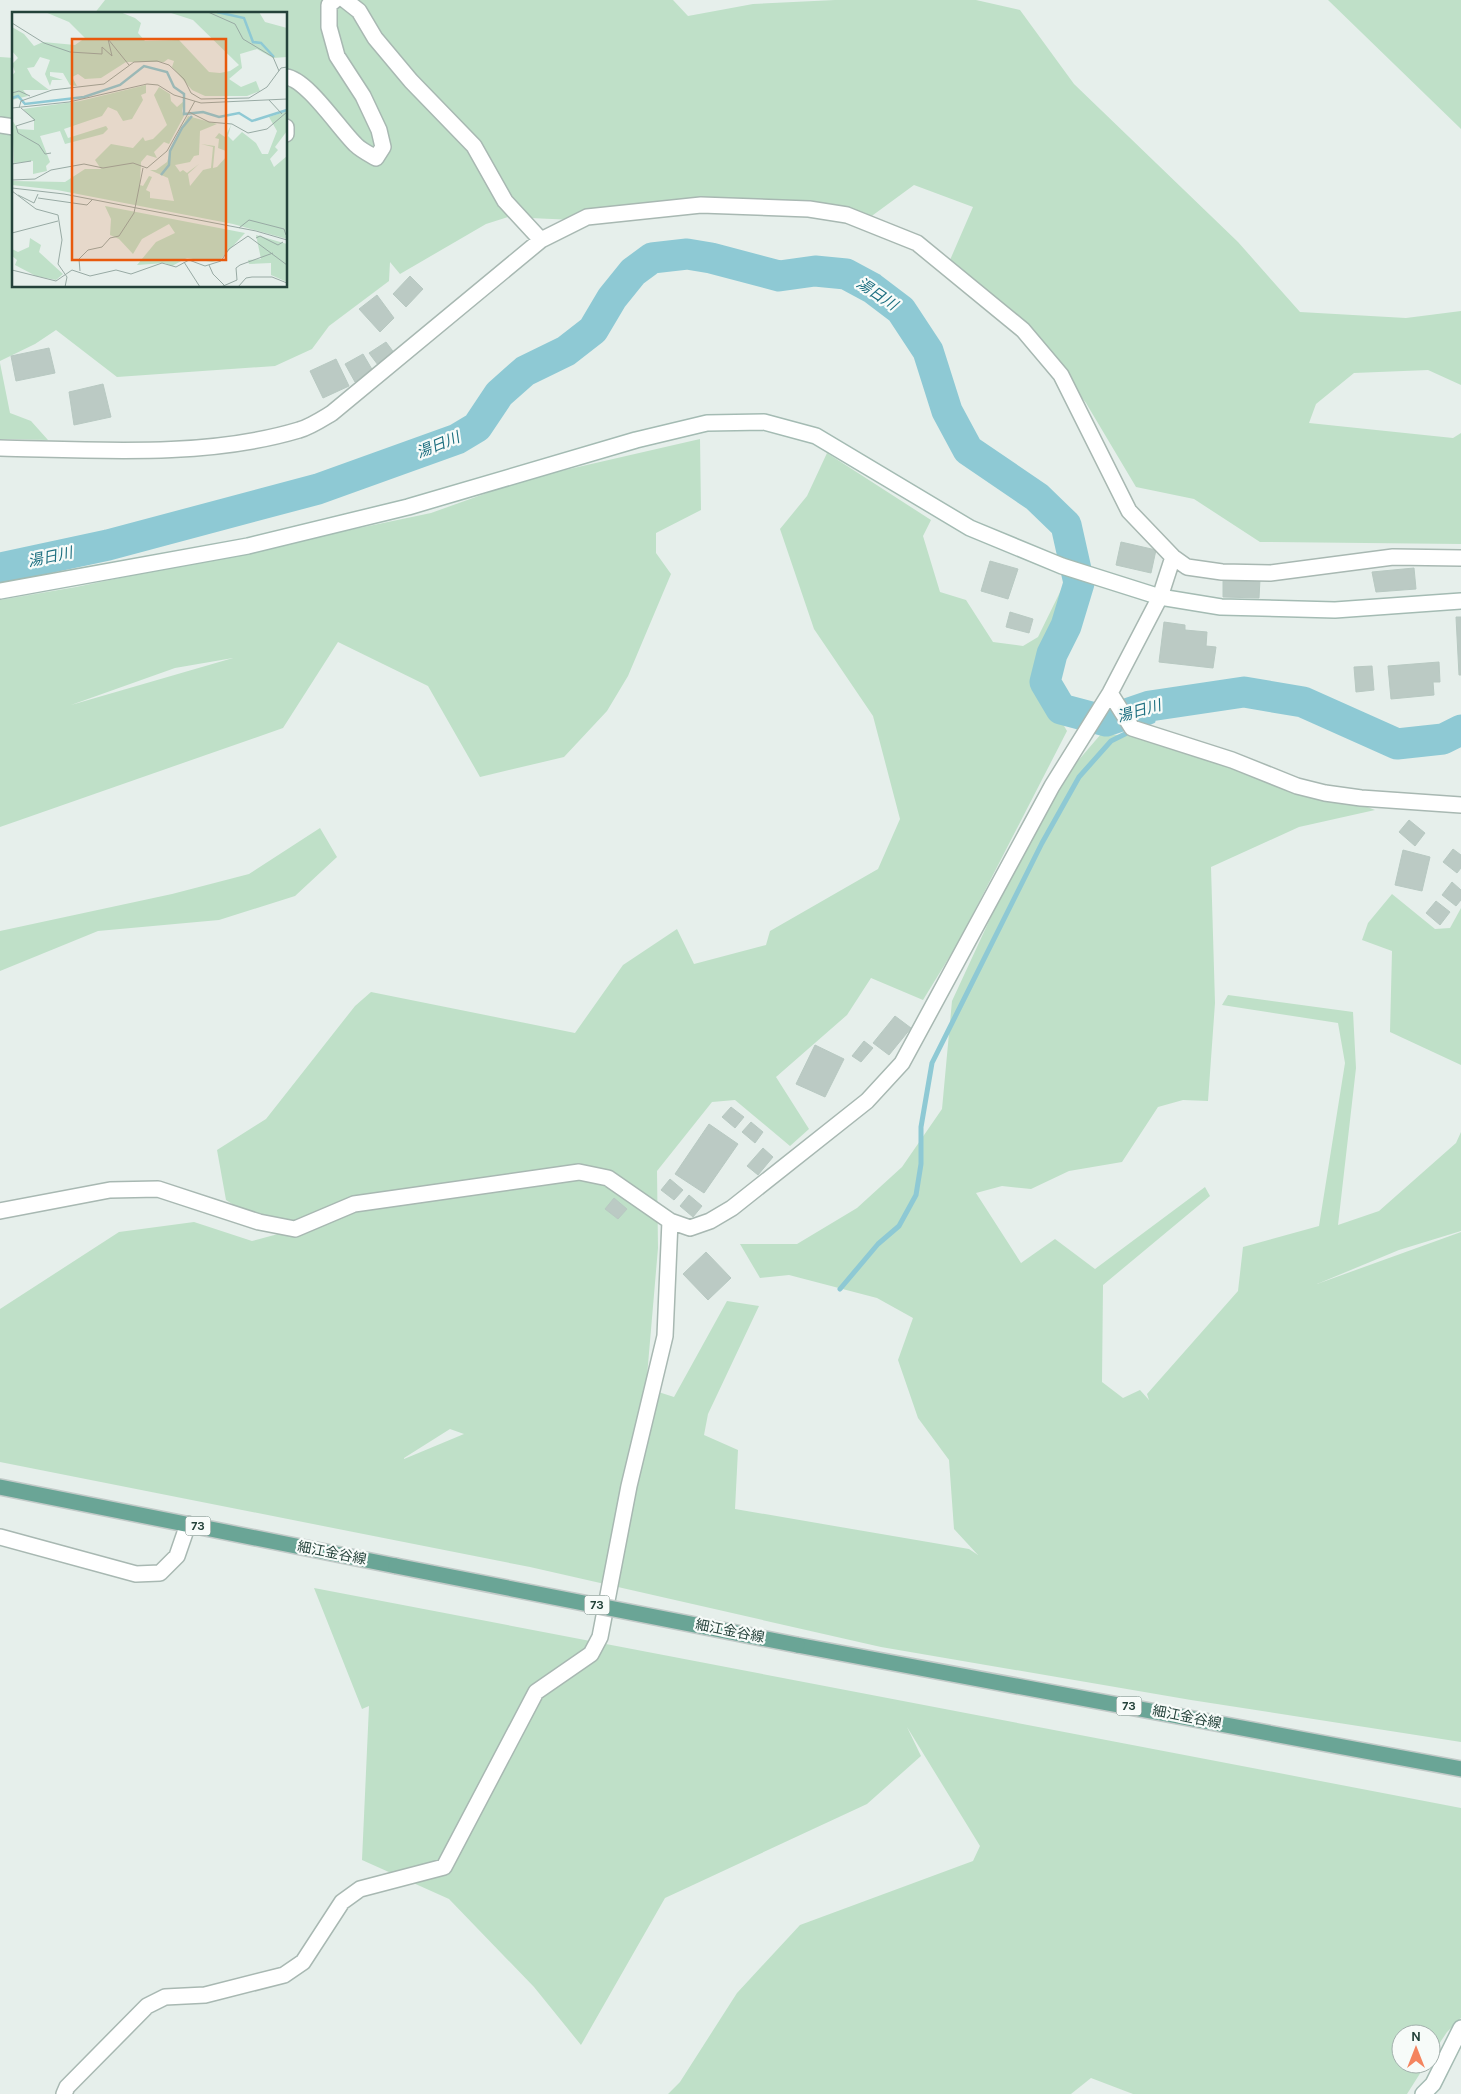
<svg xmlns="http://www.w3.org/2000/svg" width="1461" height="2094" font-family="Karla,'Noto Sans JP',sans-serif">
  <style>
    .green { fill: #bfe0c8; fill-rule: evenodd }
    .lines { fill: none; stroke-linecap: round; stroke-linejoin: round }
    .stream { stroke: #8ec9d4; stroke-width: 5 }
    .river { stroke: #8ec9d4; stroke-width: 31 }
    .building { fill: #bbcac4; stroke: #b8c9c2 }
    .street-casing { stroke: #a8b8b2; stroke-width: 18 }
    .secondary-casing { stroke: #a4bbb3; stroke-width: 18 }
    .primary-casing { stroke: #c2cac8; stroke-width: 18 }
    .street { stroke: #fff; stroke-width: 15 }
    .secondary { stroke: #fff; stroke-width: 15 }
    .primary { stroke: #6aa596; stroke-width: 15 }
    .primary-bridge-casing { stroke: #c2cac8; stroke-width: 18; stroke-linecap: butt }
    .primary-bridge { stroke: #6aa596; stroke-width: 15 }
    .labels { text-anchor: middle; dominant-baseline: central; stroke-width: 4.5; stroke-linejoin: round; paint-order: stroke }
    .shield { fill: #f7fbf9; stroke: #637a73; stroke-width: 1 }
    .shield-label { font-size: 12px; font-weight: bold; fill: #24423a }
    .street-label { font-size: 14px; fill: #24423a; stroke: #f7fbf9 }
    .water-label { font-size: 15px; font-style: italic; fill: #1c6f80; stroke: #f7fbf9 }
    .inset-river { fill: none; stroke: #8ec9d4; stroke-width: 2.5 }
    .inset-road { fill: none; stroke: #98aaa4; stroke-width: 1 }
    .view { fill: #e8590c; fill-opacity: 0.15; stroke: #e8590c; stroke-width: 2.5 }
    .inset-edge { fill: none; stroke: #24423a; stroke-width: 2.5 }
  </style>
  <rect width="100%" height="100%" fill="#e6efeb"/>
  <path class="green" d="M105,0H673L688,16L753,4L835,0H976L1020,10L1074,84L1238,242L1300,312L1406,318L1461,311V385L1428,370L1354,373L1316,404L1309,423L1453,438L1461,433V544L1260,542L1194,499L1136,487L1086,403L1018,315L950,260L973,207L914,185L869,218L718,200L574,220L508,217L486,224L400,274L390,262L389,281L329,326L312,349L275,366L117,377L56,330L35,344L0,361V57L14,58V286H286V14H94Z
    M1328,0H1461V129Z
    M0,363L10,413L31,421L48,440L0,439Z
    M700,439L701,510L656,533V553L671,574L628,676L607,711L564,757L480,777L428,686L338,642L283,728L0,827V600L76,587L431,513L526,479ZM233,658L71,705L175,668Z
    M827,453L931,520L923,536L940,592L966,600L993,642L1023,646L1038,637L1062,588L1065,605L1041,686L1067,731L958,943L923,1000L871,978L847,1015L776,1077L809,1129L790,1146L735,1100L712,1102L657,1171L658,1248L646,1388L674,1397L727,1301L759,1306L708,1414L704,1435L738,1450L735,1509L969,1549L978,1555L954,1529L949,1460L918,1418L898,1360L913,1318L877,1298L789,1275L760,1278L740,1244H797L857,1208L902,1167L942,1109L952,1001L1046,798L1101,734L1159,737L1335,794L1375,810L1299,827L1211,867L1215,1003L1208,1101L1183,1100L1158,1107L1122,1162L1069,1171L1031,1189L1002,1186L976,1193L1021,1263L1055,1239L1095,1269L1205,1187L1210,1196L1103,1285L1102,1382L1123,1398L1140,1390L1149,1400L1147,1394L1238,1291L1243,1247L1319,1226L1345,1063L1338,1023L1222,1005L1228,995L1353,1012L1356,1068L1338,1225L1379,1211L1456,1143L1461,1132V1231L1399,1250L1317,1284L1461,1232V1742L1191,1700L881,1647L530,1567L0,1462V1309L119,1232L194,1222L252,1241L278,1234L226,1200L217,1150L266,1119L355,1006L371,992L575,1033L623,965L677,929L694,964L766,945L770,931L878,869L900,819L873,716L814,629L780,529L807,496ZM450,1429L464,1434L404,1459V1458Z
    M320,828L337,857L295,896L219,920L98,931L0,971V931L172,894L249,874Z
    M1392,894L1435,929L1450,928L1461,908V1065L1390,1032L1392,951L1362,940L1368,923Z
    M314,1588L1461,1808V2018L1447,2032L1431,2056V2034H1401V2064H1426L1407,2094H1133L1091,2078L1071,2094H668L680,2082L737,1993L800,1925L973,1861L980,1846L907,1727L921,1756L867,1804L665,1898L581,2045L534,1987L449,1899L362,1860L369,1706L362,1709Z"/>
  <g class="lines">
    <path class="stream" d="M1141,726L1153,721L1150,706
      M840,1289L878,1244L899,1226L916,1195L921,1164V1127L932,1063L1042,843L1079,777L1111,741L1133,730"/>
    <path class="river" d="M0,568L108,545L318,489L457,439L477,427L499,394L525,371L566,351L593,330L612,298L633,272L652,258L687,254L711,258L779,276L815,271L846,274L872,288L901,310L928,351L947,411L968,450L1037,497L1066,525L1079,583L1066,626L1052,654L1045,682L1061,709L1106,721L1150,706L1244,692L1303,702L1397,744L1443,739L1461,730"/>
  </g>
  <path class="building" d="M410,276L423,289L406,307L393,294Z
    M377,295L394,318L380,332L359,309Z
    M386,342L395,354L378,365L369,353Z
    M49,348L55,373L16,381L11,356Z
    M363,354L373,371L355,382L345,364Z
    M336,359L349,386L323,398L310,371Z
    M103,384L111,417L74,425L69,392Z
    M1121,542L1156,550L1151,573L1116,565Z
    M990,561L1018,569L1008,599L981,591Z
    M1414,568L1416,589L1376,592L1372,572Z
    M1223,578L1260,579L1259,598L1223,597Z
    M1010,612L1033,619L1029,633L1006,627Z
    M1456,617H1461V675H1459Z
    M1164,622L1185,625V630L1207,632L1206,646L1216,647L1213,668L1159,662Z
    M1439,662L1440,682H1433L1434,695L1391,699L1388,666Z
    M1372,666L1374,690L1356,692L1354,667Z
    M1409,820L1425,833L1415,846L1399,832Z
    M1453,849L1461,855V868L1457,873L1443,862Z
    M1403,850L1430,857L1422,891L1395,885Z
    M1452,882L1461,890V900L1456,906L1442,895Z
    M1436,901L1450,912L1440,925L1426,913Z
    M895,1016L911,1028L889,1055L873,1043Z
    M864,1041L873,1048L861,1062L852,1056Z
    M815,1045L844,1059L825,1097L796,1084Z
    M731,1107L744,1117L735,1128L722,1117Z
    M751,1122L763,1132L755,1143L742,1132Z
    M709,1124L738,1144L704,1193L675,1174Z
    M763,1148L773,1157L758,1175L747,1166Z
    M670,1179L683,1190L674,1200L661,1190Z
    M689,1195L702,1206L693,1217L680,1206Z
    M614,1198L627,1209L618,1219L605,1209Z
    M706,1252L731,1278L708,1300L683,1274Z"/>
  <g class="lines">
    <defs>
      <path id="street" d="M345,0L359,11L375,38L411,81L474,146L505,201L541,240
        M286,77C307,79 340,130 356,145C361,150 369,154 376,158L383,147L379,130L363,96L337,56L329,27V5L335,0
        M0,125L14,127
        M286,127V134
        M0,448C96,450 206,458 299,430C310,427 322,419 332,413L541,240L587,217L701,205L809,209L847,215L917,243L1023,330L1061,375L1129,511L1173,557L1187,567L1222,572L1270,573L1393,557L1461,558
        M1110,693L1132,728L1232,760L1297,786L1325,793L1361,798L1461,805
        M0,1211L110,1190L158,1189L259,1222L295,1229L354,1204L579,1172L608,1178L670,1221L690,1228L710,1221L732,1208L867,1101L902,1063L1052,786L1110,693L1160,597L1173,557
        M0,1537L136,1574L160,1573L177,1556L188,1524
        M64,2094L67,2087L147,2006L165,1997L205,1995L284,1975L303,1962L342,1902L360,1889L444,1867L536,1692L591,1654L600,1637L629,1486L665,1336L670,1221"/>
      <path id="secondary" d="M0,591L248,546L408,507L636,440L707,423L764,422L816,436L970,528L1062,566L1160,597L1221,607L1335,610L1461,601
        M1423,2094L1433,2084L1461,2028"/>
      <path id="primary" d="M0,1487L396,1566
        M797,1645L1461,1769"/>
    </defs>
    <use href="#street" class="street-casing"/>
    <use href="#secondary" class="secondary-casing"/>
    <use href="#primary" class="primary-casing"/>
    <use href="#street" class="street"/>
    <use href="#secondary" class="secondary"/>
    <use href="#primary" class="primary"/>
    <defs>
      <path id="primary-bridge" d="M396,1566L797,1645"/>
    </defs>
    <use href="#primary-bridge" class="primary-bridge-casing"/>
    <use href="#primary-bridge" class="primary-bridge"/>
  </g>
  <g class="labels">
    <g class="shield">
      <rect x="185.5" y="1516.5" width="25" height="19" rx="4"/>
      <rect x="584.5" y="1595.5" width="25" height="19" rx="4"/>
      <rect x="1116.5" y="1696.5" width="25" height="19" rx="4"/>
    </g>
    <g class="shield-label">
      <text x="198" y="1526">73</text>
      <text x="597" y="1605">73</text>
      <text x="1129" y="1706">73</text>
    </g>
    <g class="street-label">
      <text transform="translate(332 1553) rotate(11)">細江金谷線</text>
      <text transform="translate(730 1631) rotate(11)">細江金谷線</text>
      <text transform="translate(1187 1717) rotate(11)">細江金谷線</text>
    </g>
    <g class="water-label">
      <text transform="translate(877 294) rotate(34)">湯日川</text>
      <text transform="translate(438 445) rotate(-22)">湯日川</text>
      <text transform="translate(50 557) rotate(-12)">湯日川</text>
      <text transform="translate(1139 711) rotate(-16)">湯日川</text>
    </g>
  </g>
  <g transform="translate(12 12)">
    <rect width="275" height="275" fill="#e6efeb"/>
    <path d="M33,0H108L123,6L129,11L126,21L133,29L167,28L197,60L208,61L218,59L227,53L181,8L156,0H247L253,10L275,16V45L261,46L245,37L228,42L230,56L217,67L229,75L244,69L248,79L235,84H193L180,78L160,55L162,49L156,47L152,50H114L89,66L73,67L66,62L60,65L65,74L58,73L51,61L38,60V64L51,68H40L38,74L33,62L38,48L28,45L22,55L15,56L20,65L37,78H11L16,84L0,88V64L3,60L0,52L6,46L0,39V15L12,22L22,34L31,30L63,33L73,26L57,10ZM134,73V81L129,83L131,88L120,107L111,109L105,99L96,95L90,104L52,117L56,126L94,114L96,117L91,122L53,132L48,119L28,124L38,150L34,154L35,159L21,162V149L2,151L0,108L6,117L22,118V108L11,97L68,89ZM147,75L158,82L159,89L165,95L172,89L170,99L172,104L157,132L152,130L142,140L145,146L135,143L129,150L128,173L131,174L137,164L140,165L134,178L138,180V186L162,189L156,166L138,158H144L155,150L160,133L176,104L205,112L188,119L187,143L182,144L178,150L163,153L168,160L171,158L175,161L187,152L176,162L178,174L191,158L199,156L201,135L189,132L203,134L201,156L205,155L215,144L214,139L206,136L207,127L203,126L207,121L213,125L219,113L216,124L221,129L230,120L244,131L250,142H256L265,119L257,105L275,99V119L263,135L261,133L266,138L258,147L262,155L275,144V227L221,212L45,178L0,173V169L53,170L73,157H89L83,148L99,132L121,136L131,125L133,129L141,127L155,113L142,83ZM93,194L233,221L208,248L200,250L175,246L160,254L153,251L125,253L144,230L163,221L157,212L130,227L121,242L107,227L98,223L99,207ZM244,223L275,232V270L259,263V251L237,252L236,248L249,247ZM18,226L29,233L27,240L51,262L44,268L24,264L3,253L5,248L0,244V237L6,240L17,235Z" fill="#bfe0c8"/>
    <path class="inset-river" d="M205,0L232,6L241,30L249,31L262,45M0,86L6,84L13,92L72,85L108,73L132,54L155,60L162,75L172,82V102L191,100L207,105L227,101L240,109L275,98M149,163L157,153L158,139L170,116L180,104"/>
    <path class="inset-road" d="M196,0L223,12L231,27L261,45L267,59M0,11L32,31L58,40L90,42V35L100,44L96,27L117,53M0,81L7,79L18,84M257,88L270,102M0,96L57,90L135,72L146,73L162,83L189,91L275,87M7,96L9,89L40,78L92,72L122,50L145,49L157,53L172,67L179,81L189,87L237,86L255,75L269,56L275,55M9,96L23,108L4,114L6,121L27,133L33,142L39,141M177,100L197,110L220,112L236,121L255,117L275,100M0,152L19,149M0,168L23,167L39,158L72,152L91,156L121,151L135,156L155,139L183,89M0,176L52,182L244,219L275,228M0,179L24,197L46,203L50,228L46,252L55,265L53,275M6,183L22,191L26,182M26,186L75,193L80,188M227,216L237,208L272,217L274,223M0,221L46,209M244,226L248,224L266,233L271,230M172,250L188,275M197,253L201,262L214,275M0,258L44,269L60,258L78,264L104,258L119,262L150,251L164,255L177,248L193,254L209,249L217,237L236,224L275,253M68,259L67,247L76,238L90,235L98,226L107,224L122,201L131,156M209,275L225,268L224,256L228,253L261,241M226,275L234,266L240,265H260L275,271"/>
    <path class="view" d="M60,27H214V248H60Z"/>
    <rect width="275" height="275" class="inset-edge"/>
  </g>
  <g transform="translate(1416 2049)"><circle r="24" fill="#f7fbf9" stroke="#a3b1ad"/>
  <path d="M0-4L9 19L0 12L-9 19Z" fill="#f4845f"/>
  <text y="-8" font-size="14" font-weight="bold" text-anchor="middle" fill="#24423a">N</text>
  </g>
</svg>
